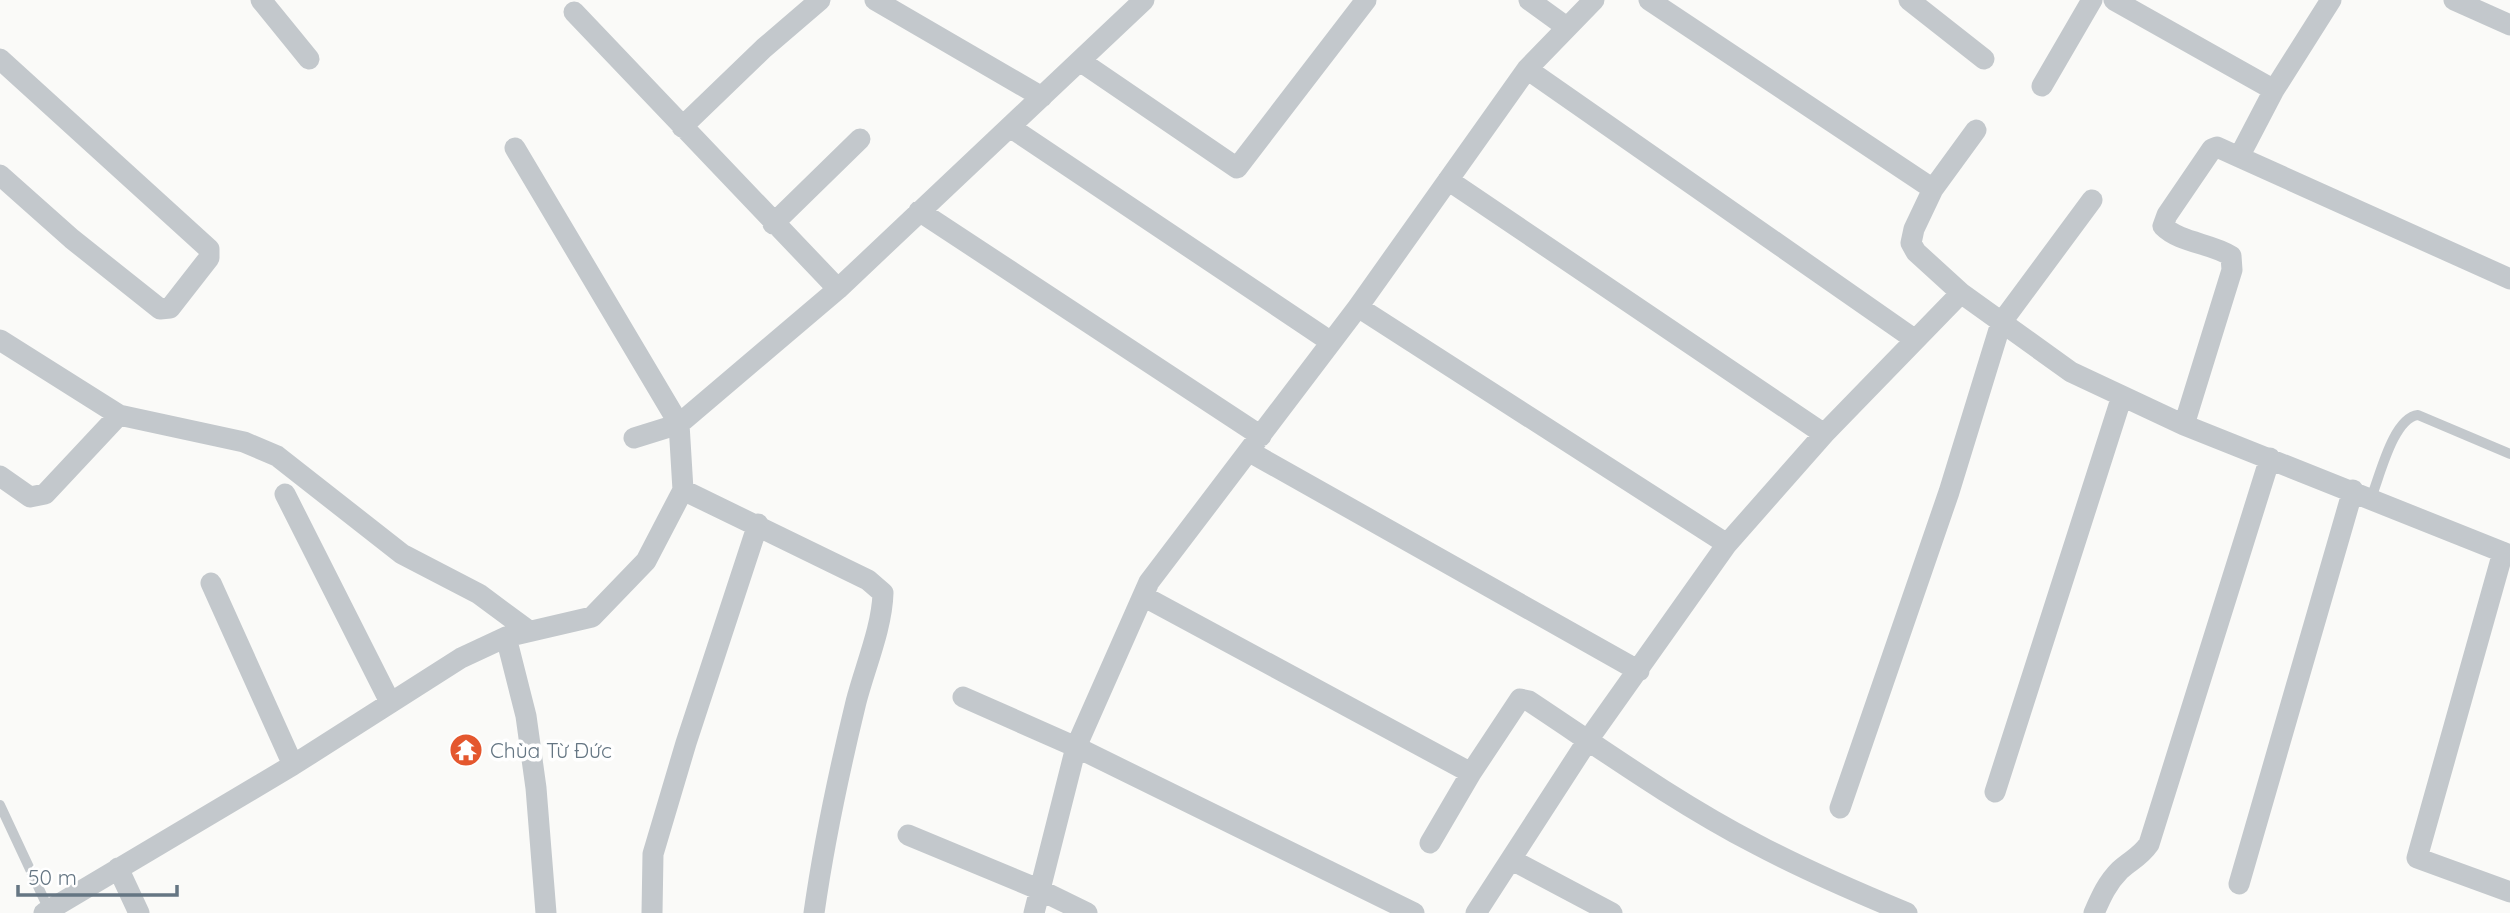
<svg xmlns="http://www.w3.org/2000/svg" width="2510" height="913" font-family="Quicksand,sans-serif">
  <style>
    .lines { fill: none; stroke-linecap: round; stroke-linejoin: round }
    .service { stroke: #c3c8cc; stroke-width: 10 }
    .minor { stroke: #c3c8cc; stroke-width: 21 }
    .labels { text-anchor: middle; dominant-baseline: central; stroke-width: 7; stroke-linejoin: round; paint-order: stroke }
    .poi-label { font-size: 21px; fill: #657683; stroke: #fff; text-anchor: start }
  </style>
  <rect width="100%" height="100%" fill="#fafaf8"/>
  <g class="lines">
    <path class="service" d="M2371,498C2380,476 2393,418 2418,415L2510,454
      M0,805L49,910"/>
    <path class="minor" d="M261,0L309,59
      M875,0L1042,97
      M1529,0L1565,26
      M1649,0L1933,189L1914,229L1911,243L1916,252L1961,293L2071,372L2184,425L2510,555
      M1909,0L1984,59
      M2114,0L2274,90
      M2454,0L2510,25
      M574,12L838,289
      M0,59L209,249V258L170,308L160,309L72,239L0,175
      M1080,61L1237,168L1366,0
      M1527,69L1914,339
      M2042,86L2092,0
      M682,127L764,48L820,0
      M1010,127L1331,342
      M515,148L679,424L683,490L868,580L883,593C882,628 865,667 856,702C839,772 824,842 814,913
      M2239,157L2510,279
      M1448,180L1824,434
      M1933,189L1976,130
      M919,211L1261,436
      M773,224L860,139
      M1358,307L1727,544
      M0,340L119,415L244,442L277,456L402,554L479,594L529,631
      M2184,425L2232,270L2231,256C2211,243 2180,243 2163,226L2167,215L2212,149L2217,147L2239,157L2274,90L2331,0
      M634,438L679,424L838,289L1144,0
      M1250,452L1639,671
      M0,476L30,497L45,494L119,415
      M285,494L390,702
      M2503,552L2417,858L2510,892
      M211,583L293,765
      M1143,596L1471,773
      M506,637L526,716L536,788L546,913
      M963,697L1076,747L1414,913
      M1995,792L2122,396
      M1840,808L1949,492L2001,323L2092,200
      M908,835L1038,889L1087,913
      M1430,843L1471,773L1520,699L1529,701C1603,750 1677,803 1756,844C1805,870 1856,892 1907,913
      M1512,860L1612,913
      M118,868L139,913
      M2239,884L2353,490
      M44,913L293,765L461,658L506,637L592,617L646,561L683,490
      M652,913L653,854L686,743L758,524
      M1034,913L1076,747L1149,582L1358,307L1527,69L1594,0
      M1476,913L1588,740L1727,544L1824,434L1961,293
      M2094,913C2101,897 2107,883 2120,870C2131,860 2140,857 2149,844L2270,458"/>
  </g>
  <defs>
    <symbol id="temple-disc" viewBox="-11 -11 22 22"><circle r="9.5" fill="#e4572e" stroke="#fff"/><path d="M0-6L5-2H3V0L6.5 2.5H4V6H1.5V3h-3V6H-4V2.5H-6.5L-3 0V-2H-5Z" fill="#fff"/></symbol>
  </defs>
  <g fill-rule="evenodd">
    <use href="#temple-disc" x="447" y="731" width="38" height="38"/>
  </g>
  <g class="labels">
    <g class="poi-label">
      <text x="490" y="750">Chùa Từ Đức</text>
    </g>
  </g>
  <path d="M18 885v10h159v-10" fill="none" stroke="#657683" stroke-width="3.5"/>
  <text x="28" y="885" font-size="21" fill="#657683" stroke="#ffffff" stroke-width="5" paint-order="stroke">50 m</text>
</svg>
